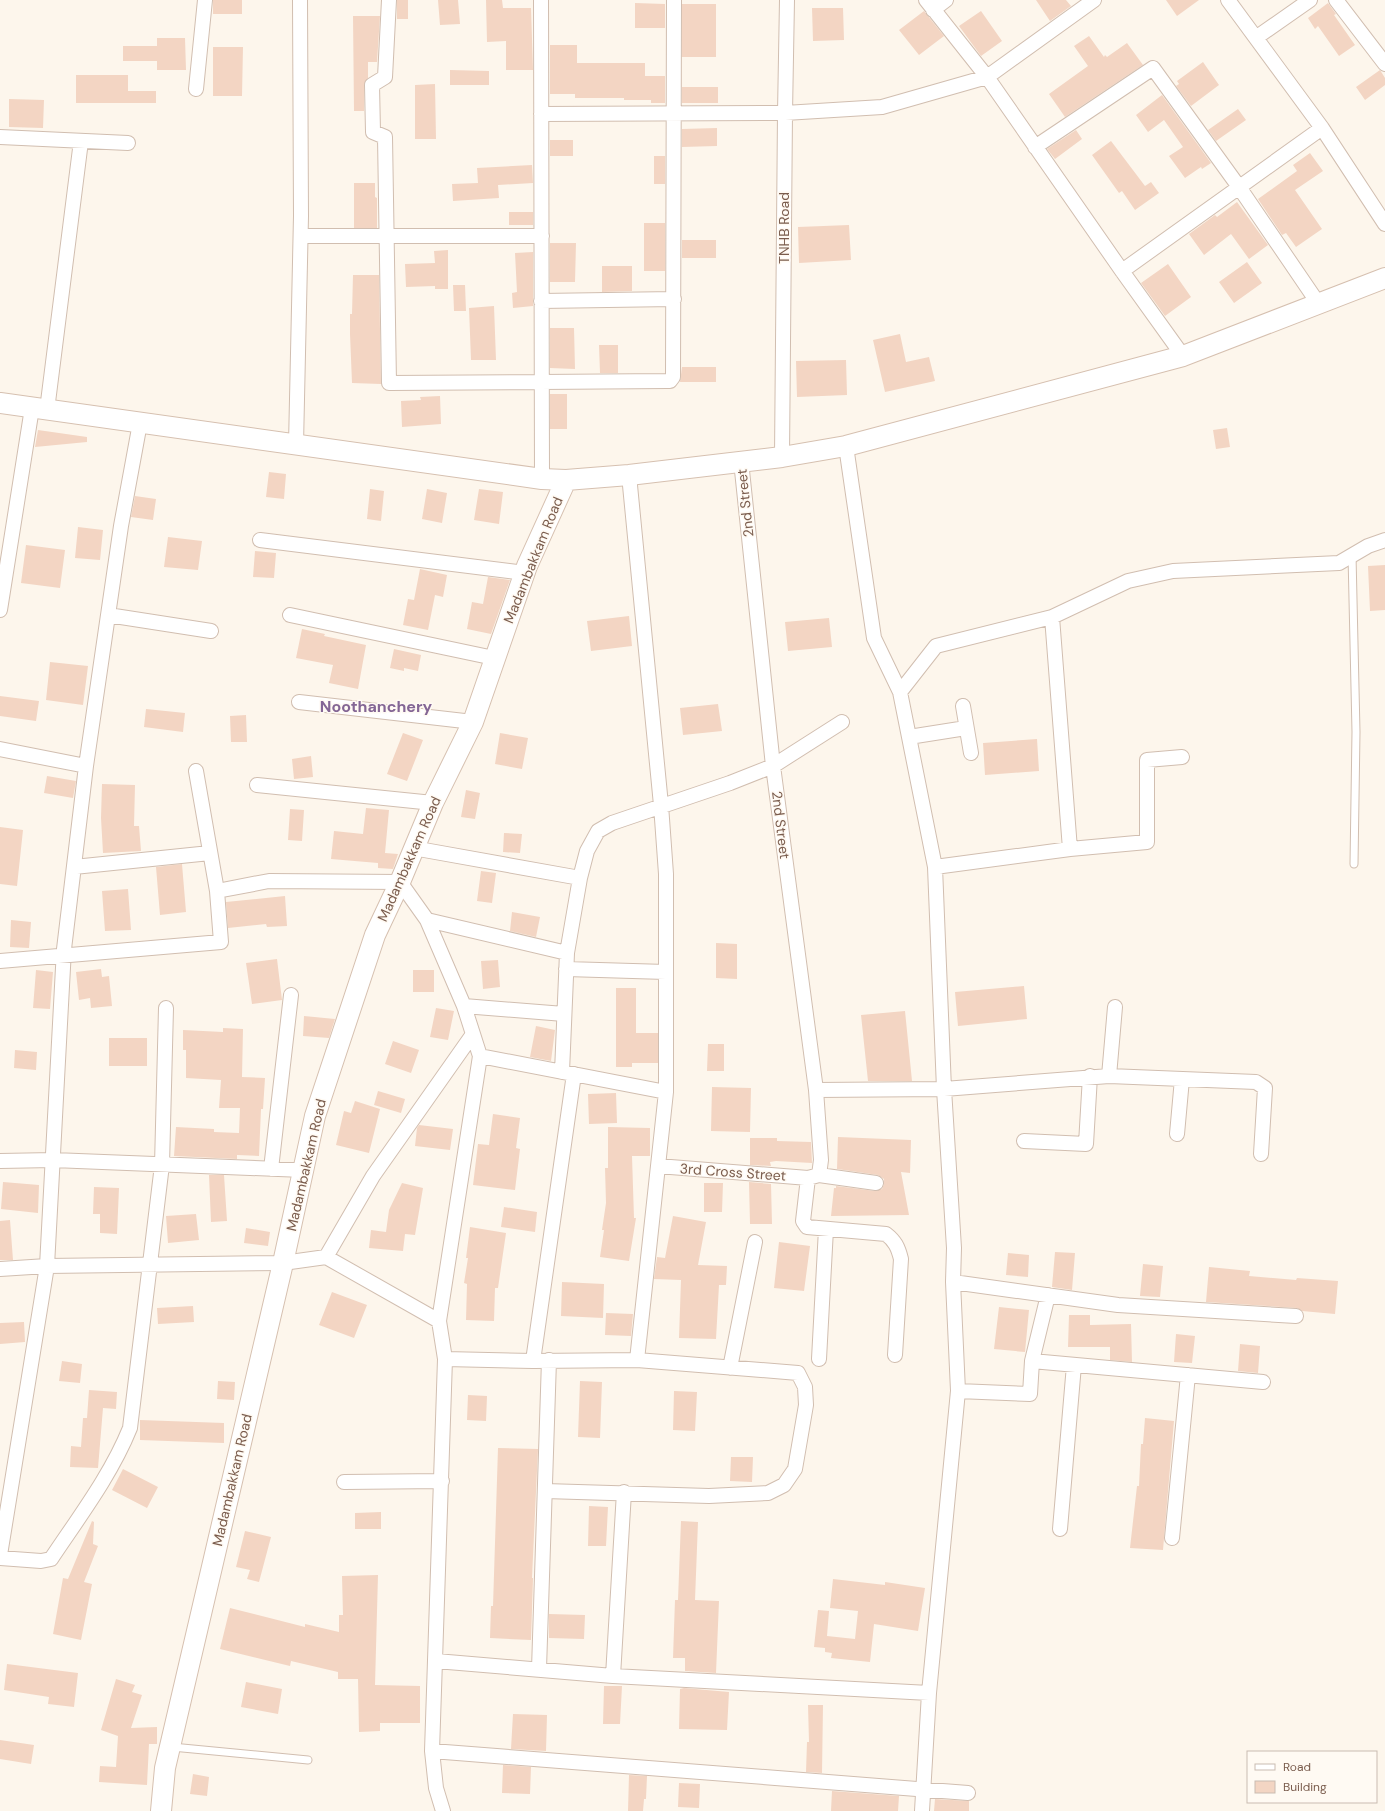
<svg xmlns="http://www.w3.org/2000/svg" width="1385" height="1811" font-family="'DM Sans',sans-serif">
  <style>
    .building { fill: #f3d5c3 }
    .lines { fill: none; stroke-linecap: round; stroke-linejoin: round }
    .lane-casing { stroke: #d1beb0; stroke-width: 9 }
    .street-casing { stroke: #d1beb0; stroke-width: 16 }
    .secondary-casing { stroke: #d6c0b0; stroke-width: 22 }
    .lane { stroke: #fff; stroke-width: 7 }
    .street { stroke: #fff; stroke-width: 14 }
    .secondary { stroke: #fff; stroke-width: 20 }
    .labels { text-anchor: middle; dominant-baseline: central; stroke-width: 3; stroke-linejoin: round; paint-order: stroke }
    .street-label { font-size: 14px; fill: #7a5c4d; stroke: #fffaf3 }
    .quarter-label { font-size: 16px; font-weight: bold; fill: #846695; stroke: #fffaf3 }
  </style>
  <rect width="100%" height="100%" fill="#fdf6ec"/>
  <path class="building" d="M213,0H242V14H213Z
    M397,0H408V19H397Z
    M438,0H458L460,24L440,25Z
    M486,0H502L503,8H531L533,70H506V41L487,42Z
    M1036,0H1066L1071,6L1050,21Z
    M1166,0H1199L1177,16Z
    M635,3L665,4V28H635Z
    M1328,3L1336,14L1334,15L1355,45L1339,56L1318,26L1315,29L1308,18Z
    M682,4H716V57H682Z
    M812,8H843L844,40L813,41Z
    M924,11L944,36L919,55L899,30Z
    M981,11L1002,41L981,56L959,26Z
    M353,16H380L377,62H368V78L364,85V111H354Z
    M1089,36L1104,57L1105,55L1107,57L1127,43L1143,65L1065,117L1049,94L1088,66L1074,46Z
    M157,38H185L186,70H157V61H123V46H157Z
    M550,45H577V63H645V76H665V103H651V100H624V98H575V94H550Z
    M213,47H243L242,96H213Z
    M1203,62L1219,85L1191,106L1176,86L1179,84L1177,81Z
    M450,70L489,71V85H450Z
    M1380,70L1385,78V85L1365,100L1356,87Z
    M76,75H128V91H156V103H76Z
    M435,84L436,139H415V85Z
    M682,87H718V103H682Z
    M1162,95L1211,163L1202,169L1201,167L1185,178L1169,156L1183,147L1164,120L1148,132L1136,115Z
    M9,99L44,100L43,128L9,127Z
    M1238,109L1246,120L1216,141L1208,130Z
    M717,128V146L682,147V129Z
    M1076,130L1082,139L1055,159L1047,149Z
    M550,140H573V156H550Z
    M1111,141L1145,186L1151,182L1159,193L1135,210L1122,191L1119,193L1092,155Z
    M1310,153L1323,171L1295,190L1322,229L1296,247L1286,233L1282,235L1258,199L1297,171L1293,165Z
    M654,156H665V184H654Z
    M532,165L533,183L498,185L499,198L453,201L452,184L478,183L477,168Z
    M354,183H375V197L377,198V228H354Z
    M1237,202L1268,245L1249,259L1231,234L1204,255L1189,234L1215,215L1217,217Z
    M509,212H533V225H509Z
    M644,223H665V271H644Z
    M849,225L851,260L799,263L798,227Z
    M682,240H716V258H682Z
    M550,243H576L575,282H550Z
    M448,250V289H435V286L406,287L405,264L435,263L434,251Z
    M533,252V306L513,308L512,293L517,292L515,253Z
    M1247,262L1262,283L1234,303L1219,282Z
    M1168,264L1191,297L1165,316L1141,283Z
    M602,266H632V291L602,292Z
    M353,275H379L381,384L352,383L350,334V314H352Z
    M453,285H465L466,311H454Z
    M494,306L496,360H471L469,308Z
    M550,328H574L575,369L550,368Z
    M900,334L906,362L929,357L935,381L885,392L873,340Z
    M599,345H618V373H600Z
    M846,360L847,395L797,397L796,361Z
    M682,367H716V382H680Z
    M550,394H567V429H550Z
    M440,396L441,424L402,427L401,401L421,400L420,397Z
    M1227,428L1230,447L1216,449L1213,430Z
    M38,430L87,437V442L35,447Z
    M269,472L286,474L284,499L266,497Z
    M370,489L384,491L381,521L367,519Z
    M427,489L447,493L442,523L422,519Z
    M479,489L503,492L499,524L474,520Z
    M135,496L156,499L153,520L131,517Z
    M78,527L103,530L100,560L75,558Z
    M168,537L202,541L198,570L164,567Z
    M26,545L65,550L60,588L21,583Z
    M255,551L276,553L274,578L253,577Z
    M1385,565V610L1370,611L1368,566Z
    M420,569L447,575L443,597L435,595L428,630L403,625L408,599L414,600Z
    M488,577L510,580L491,634L467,629L472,602L483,604Z
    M629,616L632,646L591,651L587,621Z
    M829,618L832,647L788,651L785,622Z
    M302,629L325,634L324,636L366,645L358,689L329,683L333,665L296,658Z
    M394,649L421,655L418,671L404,668V671L390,668Z
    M50,662L88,666L83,705L46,700Z
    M0,696L39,701L36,721L0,716Z
    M718,704L722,731L683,735L680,708Z
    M146,709L185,713L183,732L144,727Z
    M246,715L247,742H231L230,716Z
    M403,733L423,740L407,781L387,774Z
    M500,733L528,738L522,769L495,764Z
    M1037,739L1039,771L985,775L983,743Z
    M311,756L313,777L294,779L292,759Z
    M47,776L76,781L73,798L44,793Z
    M102,784L135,785L134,826H139L141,851L103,853L101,818Z
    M466,790L480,793L475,819L461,817Z
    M366,808L389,810L385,853L398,854L393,869L378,868V863L331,859L334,831L363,834Z
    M290,809L304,810L302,841L288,840Z
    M0,827L23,830L17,886L0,884Z
    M504,833L522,834L520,853L503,852Z
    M182,864L186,912L160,915L156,867Z
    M481,871L496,873L492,903L477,901Z
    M128,889L131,930L105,931L102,891Z
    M285,896L287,926L267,927L266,924L228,928L226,902Z
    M512,912L540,917L536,937L510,931Z
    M11,920L31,922L29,948L10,947Z
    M716,943L737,944V979L716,978Z
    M277,959L282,1000L252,1004L246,963Z
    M498,960L500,987L483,989L481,961Z
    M101,969L102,977L109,976L112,1006L91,1008L90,998L79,1000L76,972Z
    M36,970L53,972L50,1009L33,1008Z
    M413,970H434V992H413Z
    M1024,986L1027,1019L958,1026L955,992Z
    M616,988H636V1033H658V1063H632V1067H616Z
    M436,1008L454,1011L448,1040L430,1037Z
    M905,1011L912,1081H868L861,1015Z
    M304,1016L335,1019L329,1038L303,1036Z
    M536,1026L555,1030L551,1061L530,1057Z
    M223,1028L243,1029L242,1077L265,1078L263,1109H261L259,1156L237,1155V1159L174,1156L176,1127L214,1129V1132L239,1133L240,1108H219L221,1080L186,1078V1050H183V1030L223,1032Z
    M109,1038H147V1066H109Z
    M393,1041L419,1050L411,1073L385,1064Z
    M708,1044H724V1071H707Z
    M15,1050L37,1052L36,1070L14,1068Z
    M712,1087L751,1088L750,1132L711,1131Z
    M378,1091L405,1099L401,1113L374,1105Z
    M616,1093L617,1123L589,1124L588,1094Z
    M355,1101L380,1109L369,1153L336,1145L344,1111L351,1113Z
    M493,1114L520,1118L516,1148L520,1149L515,1190L473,1185L478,1144L489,1145Z
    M419,1125L453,1129L450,1150L415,1146L417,1128Z
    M608,1127L650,1128V1156H632L634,1218H636L629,1261L600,1257L604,1230H602L606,1203L605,1168H608Z
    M838,1137L911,1140L910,1173L901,1172L909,1215L831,1216L834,1188H836V1186L875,1191L882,1189L884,1184V1179L878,1175L837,1169Z
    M750,1138H777V1141L811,1142L812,1163L776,1161L770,1162L771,1166L750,1165Z
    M209,1175H224L227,1221L211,1222Z
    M3,1182L39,1185L38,1213L1,1209Z
    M749,1182L771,1184L772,1224H750Z
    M402,1183L423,1188L415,1235L405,1234L403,1251L369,1248L371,1230L386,1232L389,1210Z
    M704,1183H723L722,1212H704Z
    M94,1187L119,1188L117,1234L100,1233V1214H93Z
    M504,1207L537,1212L535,1232L501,1227Z
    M196,1214L199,1240L168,1243L166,1216Z
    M673,1216L706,1222L698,1265L727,1266L726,1285H719L716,1339L679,1338L681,1280L654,1279L657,1257L665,1258Z
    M10,1220L13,1260H0V1221Z
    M470,1227L506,1233L498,1288H495L494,1321L466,1320L467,1284L464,1283L468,1258H466Z
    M246,1228L270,1232L268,1246L244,1243Z
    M779,1242L810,1246L804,1291L774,1288Z
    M1055,1252L1075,1253L1072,1290L1052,1287Z
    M1008,1253L1029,1255L1028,1277L1006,1275Z
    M1143,1264L1163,1266L1160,1297L1140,1296Z
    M1209,1267L1250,1271L1249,1276L1296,1280L1297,1278L1338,1281L1335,1314L1302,1311L1297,1308L1206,1302Z
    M562,1282L604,1284L603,1318L561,1316Z
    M332,1292L367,1305L354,1338L319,1325Z
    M193,1306L194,1322L158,1324L157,1308Z
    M999,1307L1029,1310L1025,1352L994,1349Z
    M606,1313L633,1314L631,1336L605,1335Z
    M1069,1315H1090V1325L1131,1324L1132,1362L1110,1360V1347H1068Z
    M24,1322L25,1342L0,1344V1323Z
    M1176,1334L1195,1336L1192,1363L1174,1362Z
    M1240,1344L1260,1346L1258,1373L1238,1371Z
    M62,1361L82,1364L80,1383L59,1381Z
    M218,1381L235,1382L234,1400L217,1399Z
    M580,1381L602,1382L600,1438L578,1437Z
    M89,1390L117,1392L116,1409L103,1408L98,1468L70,1467L71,1446L81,1447L83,1418H87Z
    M674,1391L697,1392L695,1431L673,1430Z
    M468,1395L487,1396L486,1421L467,1420Z
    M1145,1418L1174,1421L1163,1550L1130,1548L1137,1486H1139L1141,1444H1143Z
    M140,1420L224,1423V1443L140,1440Z
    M498,1448L538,1449L532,1578H533L531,1640L490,1638L491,1606H493Z
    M731,1457H753L752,1482L730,1481Z
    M123,1469L158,1487L147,1508L112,1490Z
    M589,1506L608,1507L606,1546H588Z
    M381,1512V1529H355V1513Z
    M92,1521L94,1522L93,1544L98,1546L84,1582L92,1584L81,1640L53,1634L63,1578L68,1579Z
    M681,1521L698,1522L695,1600L719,1601L716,1673L685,1671V1658H673L675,1600H678Z
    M245,1531L271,1537L259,1582L247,1579L250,1570L236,1567Z
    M378,1575L375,1685L420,1686V1723H380V1731L359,1732L358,1679H338V1672L291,1661L290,1666L220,1649L230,1608L305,1627V1624L339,1632V1615H343L342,1576Z
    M833,1579L885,1585V1582L925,1588L918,1631L874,1624L870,1662L831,1658L832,1653L825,1652V1648L814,1647L818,1610L829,1611L827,1636L855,1639L858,1611L830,1608Z
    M549,1614L585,1615L584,1639L549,1638Z
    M7,1664L78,1673L74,1707L48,1704L49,1697L4,1690Z
    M116,1679L135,1685L132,1692L142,1695L131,1728L157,1727V1744H149L147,1785L99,1782L100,1766L116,1767L118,1736L101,1730Z
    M246,1682L282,1689L278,1714L241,1707Z
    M604,1686H622L620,1724H603Z
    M684,1688L729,1692L727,1730L679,1729L680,1689Z
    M808,1705H823L822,1773L806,1772L807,1742H809Z
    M513,1714L547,1715L546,1751L511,1749Z
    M0,1740L34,1745L31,1764L0,1759Z
    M503,1765L531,1767L530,1794L502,1793Z
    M193,1774L209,1777L207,1796L190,1794Z
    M629,1775L647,1776L646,1799H644L643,1811H628Z
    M679,1783L700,1784L699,1808L678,1807Z
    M832,1791L899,1796L898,1811H831Z
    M935,1799L969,1801V1811H934Z"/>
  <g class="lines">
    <defs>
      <path id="lane" d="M1352,555L1356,732L1354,864
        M172,1747L308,1760"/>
      <path id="street" d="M389,0L385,77L372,85L373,132L385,137L389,383L667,381H670L673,377L674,0
        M541,0L542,479
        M926,0L987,77L1122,271L1183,356
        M1228,0L1322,128L1385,224
        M1336,0L1385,64
        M933,10L946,0
        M1257,37L1310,0
        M196,89L205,0
        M541,114L785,113L882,107L987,77L1094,0
        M0,137L128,143
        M1035,147L1153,68L1239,187L1318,303
        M301,236H542
        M1122,271L1322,128
        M541,301L674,299
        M47,410L81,141
        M296,445L301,216L300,0
        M846,446L874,638L900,692L935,867L944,1089L954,1248L953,1282L958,1391L929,1693L922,1811
        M782,457L785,113L787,0
        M629,475L661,805L666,874V1092L637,1360
        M260,540L525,573
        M0,610L32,408
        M108,615L211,631
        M290,615L494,658
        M1052,617L1070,849
        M900,692L936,646L1052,617L1128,581L1173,571L1339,563L1368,546L1385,540
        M299,702L473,722
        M963,706L971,753
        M909,737L966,728
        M0,749L86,766
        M257,785L433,803
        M413,848L580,878L587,851L598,831L612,823L730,783L773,766L842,722
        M74,867L210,853
        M935,867L1070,849L1147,842V760L1182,757
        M217,891L269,881L400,882L427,920L464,1006L480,1056L666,1092
        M427,920L567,953
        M0,961L221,942L217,891L196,771
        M566,969L666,972
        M464,1006L564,1014
        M562,1072L567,953L580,878
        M1109,1076L1115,1007
        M816,1090L944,1089L1109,1076L1256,1082L1265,1088L1261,1154
        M1177,1134L1182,1079
        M1024,1141L1086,1144L1090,1076
        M0,1161L53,1160L303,1170
        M658,1166L808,1178L819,1175L821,1160L816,1090L773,766L741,461
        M271,1169L291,995
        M819,1175L876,1183
        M808,1178L803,1221L807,1227L886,1234C895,1241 898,1247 901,1259L895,1355
        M326,1257L373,1176L473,1034
        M0,1269L47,1266L283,1263L326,1257L439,1321L445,1359L432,1751L436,1788L443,1811
        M953,1282L1118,1305L1296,1316
        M439,1321L480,1056
        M445,1359L533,1361L637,1360L798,1373L805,1387L806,1405L795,1469L784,1485L768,1493L709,1496L545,1491
        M819,1359L826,1229
        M533,1361L574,1074
        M1032,1361L1263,1382
        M730,1368L755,1242
        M958,1391L1030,1394L1032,1361L1048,1295
        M344,1482L442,1481
        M1060,1529L1074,1365
        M1172,1538L1188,1375
        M0,1555L47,1266L64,949L86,766L121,526L140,423
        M0,1558L41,1561L51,1559C79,1517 111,1475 130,1428L162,1165L166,1008
        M436,1661L613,1676L929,1693
        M539,1669L549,1360
        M613,1676L624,1492
        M432,1751L968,1793"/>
      <path id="secondary" d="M0,403L542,479L566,480L629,475L782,457L846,446L1183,356L1385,278
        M161,1811L165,1768L283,1263L315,1116L375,935L400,882L433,803L473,722L527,566L566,480"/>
    </defs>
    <use href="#lane" class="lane-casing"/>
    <use href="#street" class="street-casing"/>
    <use href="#secondary" class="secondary-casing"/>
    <use href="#lane" class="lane"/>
    <use href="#street" class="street"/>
    <use href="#secondary" class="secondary"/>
  </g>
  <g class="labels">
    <g class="street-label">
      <text transform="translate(784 228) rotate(-90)">TNHB Road</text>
      <text transform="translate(745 503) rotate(-96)">2nd Street</text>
      <text transform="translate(533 560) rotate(-68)">Madambakkam Road</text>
      <text transform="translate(781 825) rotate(83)">2nd Street</text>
      <text transform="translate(409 859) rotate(-66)">Madambakkam Road</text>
      <text transform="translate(306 1165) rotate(-77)">Madambakkam Road</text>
      <text transform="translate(733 1172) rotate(4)">3rd Cross Street</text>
      <text transform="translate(232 1480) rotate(-77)">Madambakkam Road</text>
    </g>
    <g class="quarter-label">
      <text x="376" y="706">Noothanchery</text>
    </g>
  </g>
  <rect x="1247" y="1751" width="130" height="52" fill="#fffaf3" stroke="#cabbb1"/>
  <rect x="1255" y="1764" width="20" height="6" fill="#ffffff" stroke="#cabbb1"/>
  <text x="1283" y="1771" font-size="12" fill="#7a5c4d">Road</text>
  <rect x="1255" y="1781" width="20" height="12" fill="#f3d5c3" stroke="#cabbb1"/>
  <text x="1283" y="1791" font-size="12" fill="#7a5c4d">Building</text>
</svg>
